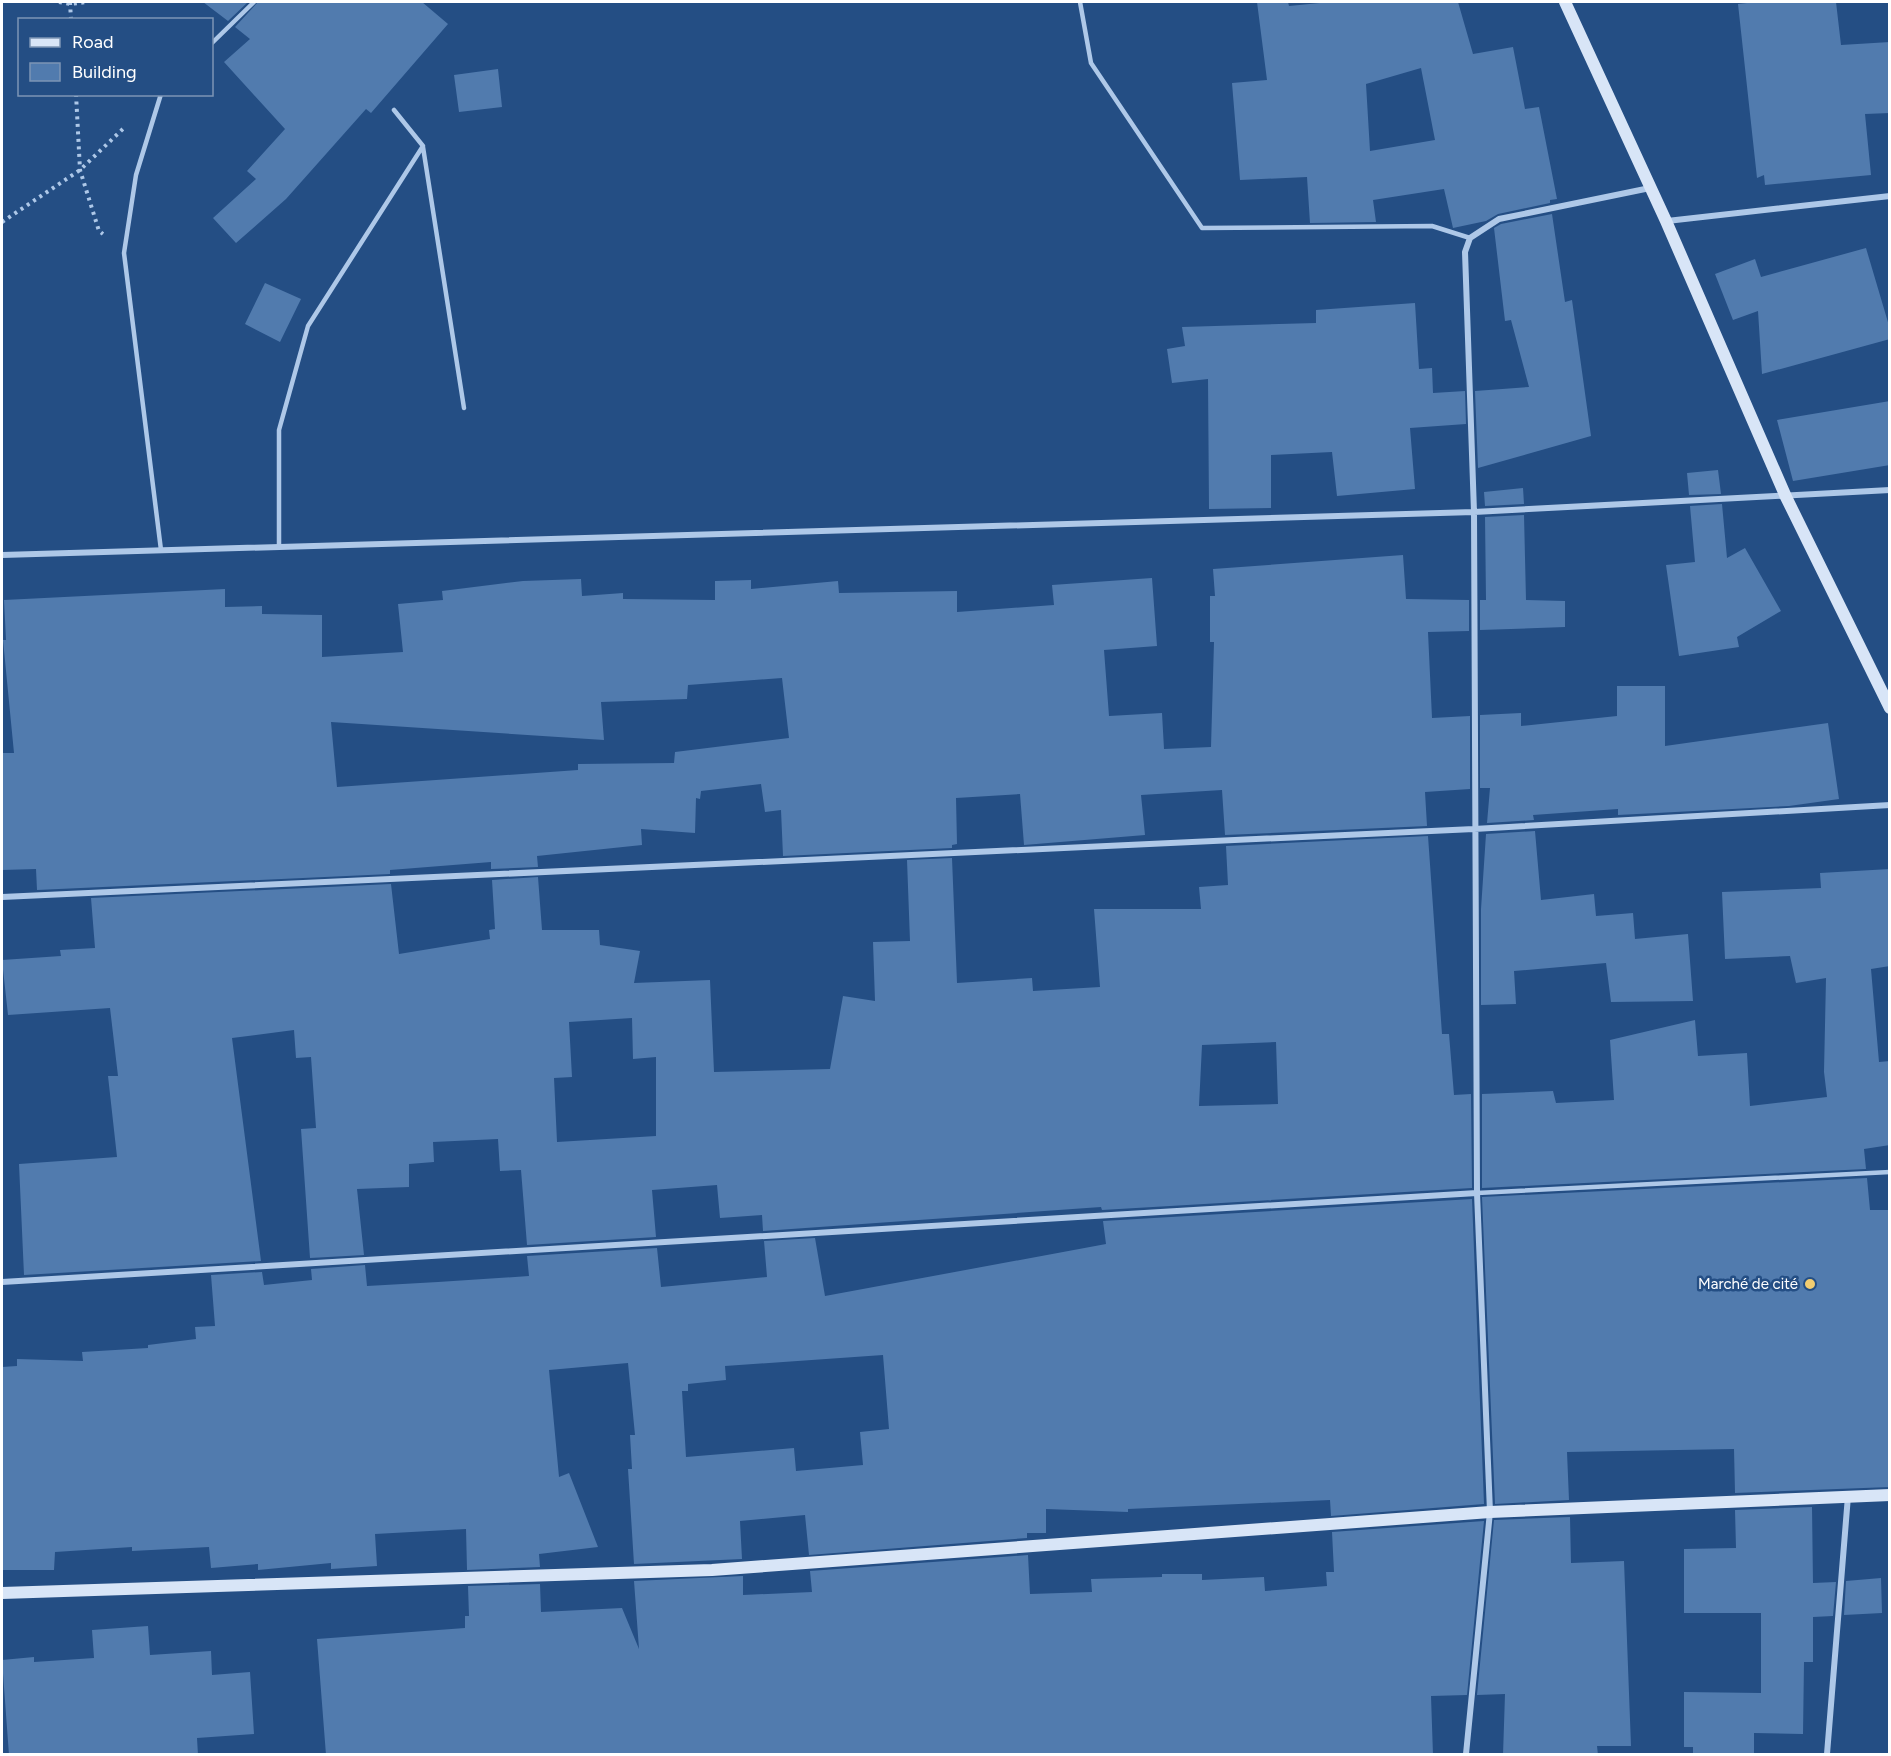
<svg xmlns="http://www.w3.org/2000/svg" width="1891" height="1756" font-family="Figtree,sans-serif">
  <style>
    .building { fill: #517bae; fill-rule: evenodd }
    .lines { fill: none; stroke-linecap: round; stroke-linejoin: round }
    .path { stroke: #aec8e8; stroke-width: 4; stroke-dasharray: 3 4.5; stroke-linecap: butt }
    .lane { stroke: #aec8e8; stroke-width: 4.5 }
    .street { stroke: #aec8e8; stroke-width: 6 }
    .secondary { stroke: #d8e5f7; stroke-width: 12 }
    .poi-dot { fill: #f2cd71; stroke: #244e84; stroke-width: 2 }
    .labels { text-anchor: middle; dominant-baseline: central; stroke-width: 5; stroke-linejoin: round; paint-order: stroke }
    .poi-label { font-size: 15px; fill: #fff; stroke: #244e84; text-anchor: end }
  </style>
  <rect width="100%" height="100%" fill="#244e84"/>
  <path class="building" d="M203,2H248L228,21Z
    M258,2H422L448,24L371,113L366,109L286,199L236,243L213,218L256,179L247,171L285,129L224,62L250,39L235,27Z
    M1257,2H1288L1289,6L1330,2H1458L1473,54L1513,47L1525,109L1539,107L1557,199L1550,200V203L1498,214L1486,221L1453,228L1444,189L1373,200L1376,222L1310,223L1307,177L1240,180L1232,83L1267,80ZM1421,68L1435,140L1370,151L1366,84Z
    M1756,2H1836L1841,45L1890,42V113L1865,114L1871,175L1765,185L1764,175L1757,178L1738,4Z
    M498,69L502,107L459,112L454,75Z
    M1552,214L1565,302L1572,300L1591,436L1478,468L1475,391L1529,387L1511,320L1505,321L1494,228L1501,224Z
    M1866,248L1890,329V339L1762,374L1758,311L1733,320L1715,274L1755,259L1761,277Z
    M265,283L301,299L280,342L245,324Z
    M1415,303L1419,369L1432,368L1433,393L1465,391L1466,424L1410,428L1415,489L1337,496L1332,452L1271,455V508L1209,509L1208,379L1172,383L1167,349L1185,346L1182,327L1316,323V310Z
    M1890,401V465L1793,481L1777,420Z
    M1718,470L1721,494L1689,495L1687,473Z
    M1523,488L1524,504L1485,506L1484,492Z
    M1722,504L1727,558L1745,548L1781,611L1737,637L1739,647L1679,656L1666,565L1695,562L1690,506Z
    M1524,515L1526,600L1565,601V627L1480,630V600H1486L1485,517Z
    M1403,555L1406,599L1469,600V631L1428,632L1432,718L1470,716V789L1425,792L1427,826L1225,835L1222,790L1141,795L1145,835L1024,845L1020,794L956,798L957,844L952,845V848L783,856L781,810L765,812L761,784L701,791L700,799L696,798L695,833L641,829L642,845L537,856L538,867L491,869V862L390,870V874L37,890L36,869L2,870V753H14L3,640H6L4,600L225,589V607L262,606V614L322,615V657L403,652L398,604L443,600L442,591L523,581L581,579L582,596L623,593V599L715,600V581L751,580V589L838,581L839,593L957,591V612L1054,605L1052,585L1152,578L1157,646L1104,650L1109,716L1162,713L1164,749L1211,747L1214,642H1210V596H1215L1213,569ZM782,678L789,738L675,752L674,763L578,764V770L337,787L331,722L604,740L601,702L687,699L688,685Z
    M1617,686H1665V746L1828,723L1839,799L1789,806L1618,815V809L1533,815L1534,820L1487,823L1490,788H1480V715L1521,713V726L1617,716Z
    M1535,831L1541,900L1594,894L1596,916L1633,913L1635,939L1688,934L1693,1001L1611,1002L1606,963L1514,971L1516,1004L1481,1005V909L1486,834Z
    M1428,836L1442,1034H1449L1454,1095L1471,1094L1472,1188L1102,1210L1101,1207L763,1231L762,1215L720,1218L717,1185L652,1190L656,1237L527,1245L521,1170L500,1171L498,1139L433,1142L434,1162L409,1164V1187L357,1189L364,1255L310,1258L301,1129L316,1128L311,1057L296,1058L294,1030L232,1038L261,1261L24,1275L19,1164L117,1157L108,1076H118L110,1008L8,1015L2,960L61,956L60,950L95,948L91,898L391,884L399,954L490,939L489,930L495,929L492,880L538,877L542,930H599L600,945L640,951L634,983L710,980L714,1072L830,1069L843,996L875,1001L873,942L910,941L907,860L952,858L957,983L1032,978L1033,991L1100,987L1094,909H1201L1199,887L1228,885L1226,846ZM632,1018L633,1059L656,1057V1136L557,1142L554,1078L572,1077L569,1022ZM1276,1042L1278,1104L1199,1106L1202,1045Z
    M1890,869V966L1871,969L1879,1062L1890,1061V1145L1864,1149L1866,1169L1482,1188V1094L1553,1091L1556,1103L1614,1100L1610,1040L1695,1020L1698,1056L1747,1053L1750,1106L1827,1097L1824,1072L1826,978L1796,983L1790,956L1725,959L1722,892L1821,888L1820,873Z
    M1867,1178L1870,1210H1890V1487L1735,1493L1734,1449L1567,1452L1569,1500L1495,1504L1482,1197Z
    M1472,1199L1484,1504L1331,1516L1330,1500L1128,1509V1512L1046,1509V1533H1027V1538L809,1555L805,1515L740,1521L742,1559L634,1564L628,1469H632L630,1435H635L628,1363L549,1370L559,1477L569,1473L598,1547L539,1554L540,1567L467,1570L466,1529L375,1534L377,1566L331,1569V1563L258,1570V1564L211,1568L209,1547L132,1551V1547L55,1552L54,1570H2V1367L17,1366V1359L83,1361L82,1352L148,1348V1345L196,1339L195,1327L215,1326L211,1275L262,1272L264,1285L312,1280L311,1269L365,1265L367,1286L438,1282L529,1276L527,1256L657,1248L661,1287L767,1277L764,1241L815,1238L825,1296L1106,1244L1103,1221ZM883,1355L889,1429L860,1432L863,1465L796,1471L794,1448L686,1457L682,1391H688V1384L726,1380L725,1366Z
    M1812,1507L1813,1583L1836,1582L1833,1616L1813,1617V1662H1804L1803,1734L1754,1733V1755H1693V1747H1684V1692L1761,1693V1613H1684V1549L1736,1548L1735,1510Z
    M1570,1517L1571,1563L1624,1561L1631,1746H1597L1598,1755H1503L1505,1694L1477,1695L1494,1520Z
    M1484,1521L1467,1695L1431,1696L1433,1755H326L317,1639L465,1628V1616H469L468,1586L540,1584L541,1612L622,1608L639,1649L634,1581L743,1576V1595L812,1592L810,1571L1028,1555L1030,1594L1092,1592L1091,1579L1162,1577V1574H1202V1580L1264,1577L1265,1591L1327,1586L1326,1572H1334L1332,1532Z
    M1881,1578L1882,1613L1844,1615L1846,1581Z
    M148,1626L150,1655L211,1651L212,1675L250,1672L254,1734L197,1738L198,1755H9L2,1660L34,1657V1662L94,1658L92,1630Z"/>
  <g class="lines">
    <path class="path" d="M59,2L70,4L87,2
      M70,2L71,20
      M76,94L80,170L99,231L103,234
      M2,222L80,170L126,126"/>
    <path class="lane" d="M1080,2L1091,63L1202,228L1432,226L1470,238
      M212,43L254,2
      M423,147L464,408
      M279,547V430L308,326L423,146L394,110
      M161,550L124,253L136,175L161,94
      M1477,1193L1890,1172"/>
    <path class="street" d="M1667,221L1890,196
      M2,555L1474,512L1890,490
      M2,897L1474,829L1890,805
      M2,1282L1477,1193
      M1466,1754L1490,1512L1477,1193L1474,512L1465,252L1470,238L1499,219L1650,188
      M1827,1754L1848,1496"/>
    <path class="secondary" d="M1565,2L1666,221L1786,497L1890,708
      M2,1593L712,1570L1490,1512L1890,1495"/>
  </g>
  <circle class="poi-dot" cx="1810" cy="1284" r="6"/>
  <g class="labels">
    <g class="poi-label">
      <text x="1798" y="1284">Marché de cité</text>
    </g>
  </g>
  <rect width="1891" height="1756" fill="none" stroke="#ffffff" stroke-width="6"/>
  <rect x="18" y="18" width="195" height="78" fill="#244e84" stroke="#7c95b5" stroke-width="1.5"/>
  <rect x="30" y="38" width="30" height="9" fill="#d8e5f7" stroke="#7c95b5" stroke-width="1.5"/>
  <text x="72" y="48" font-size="18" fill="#ffffff">Road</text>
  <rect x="30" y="63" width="30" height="18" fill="#517bae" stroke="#7c95b5" stroke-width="1.5"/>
  <text x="72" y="78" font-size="18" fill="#ffffff">Building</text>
</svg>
